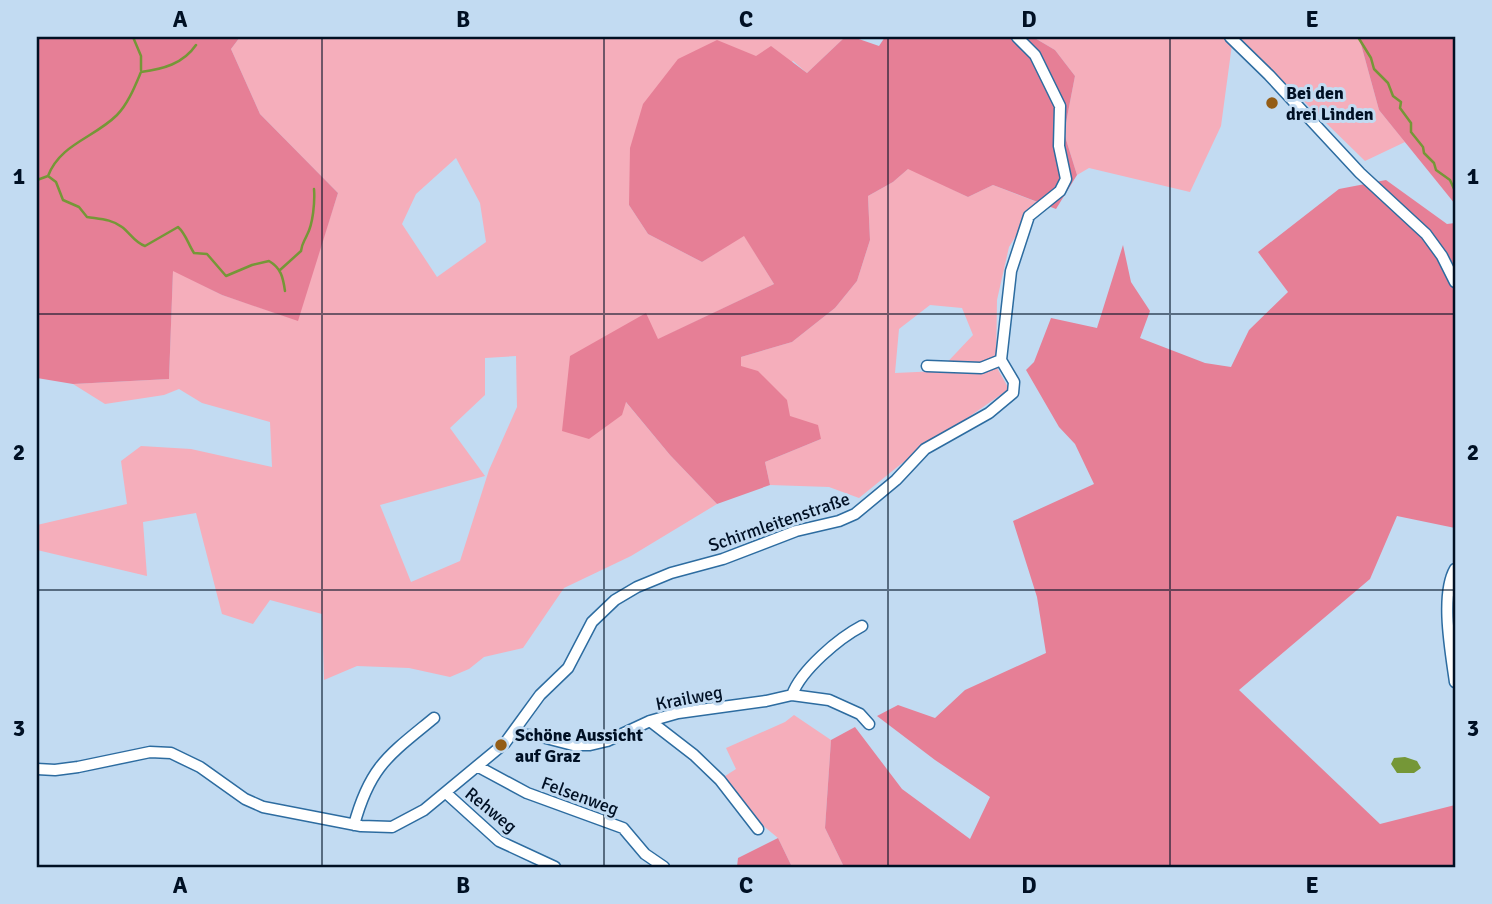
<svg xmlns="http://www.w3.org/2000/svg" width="1492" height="904" font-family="Signika,sans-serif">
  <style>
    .green { fill: #f5aebb; fill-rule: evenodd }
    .forest { fill: #e67f96 }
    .water { fill: #759737 }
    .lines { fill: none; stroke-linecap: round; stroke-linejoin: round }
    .stream { stroke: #759737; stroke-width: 2.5 }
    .minor-casing { stroke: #2d6ca0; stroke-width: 13 }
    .minor { stroke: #fff; stroke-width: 10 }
    .grid { fill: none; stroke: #001024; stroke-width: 2; stroke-opacity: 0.55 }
    .poi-dot { fill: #945d16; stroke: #c2dbf2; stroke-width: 2.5 }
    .labels { text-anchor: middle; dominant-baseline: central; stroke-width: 6; stroke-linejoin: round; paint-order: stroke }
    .poi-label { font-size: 18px; font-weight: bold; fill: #001024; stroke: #c2dbf2; text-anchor: start }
    .street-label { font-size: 18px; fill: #001024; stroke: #c2dbf2 }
    .neatline { fill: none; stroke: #001024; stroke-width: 2.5 }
    .grid-label { font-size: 23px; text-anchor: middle; font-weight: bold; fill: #001024 }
  </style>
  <rect width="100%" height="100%" fill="#c2dbf2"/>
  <path class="green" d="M240,37H845L807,73L793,61L629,205L648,234L702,262L744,235L774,284L657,340L645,313L625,401L670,455L717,504L631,556L564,588L523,648L484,657L469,669L450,677L409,668L357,666L324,680L322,614L270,600L253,624L222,614L196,513L143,522L147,576L37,550V525L127,504L121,461L141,446L191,449L272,467L270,422L202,403L179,389L164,395L105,404L73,384L169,379L173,270L222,295L297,320L338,193L260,114L231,49ZM456,158L480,203L486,242L437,277L402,224L416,194ZM516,356L517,407L489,470L460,561L411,582L380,505L485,476L450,428L485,395V358Z
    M1033,37H1233L1221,126L1190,192L1089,168L1077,175L1064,133L1075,76L1055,50Z
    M1238,37H1359L1379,110L1405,142L1365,161Z
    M909,168L968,197L993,185L1037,202L1009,247L997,300L996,366L1009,389L901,464L859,498L829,487L770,485L765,462L821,439L789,416L740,366L741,357L792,342L835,308L857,281L870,240L868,196L893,182ZM930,305L962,308L973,335L939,371L895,373L899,329Z
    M794,715L831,740L825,828L844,867H792L778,838L761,824L722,778L736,769L726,748L785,722Z"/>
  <path class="forest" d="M37,37H240L231,49L260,114L338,193L298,321L222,295L173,271L169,379L73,384L37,378Z
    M845,37H853L879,46L885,37H1033L1055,50L1075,76L1064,133L1077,175L1056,209L993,185L968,197L908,169L893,182L868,196L870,240L857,281L835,308L792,342L741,357V366L758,371L787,400L790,416L818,425L821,439L765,462L770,485L717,504L670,455L626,402L622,415L589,439L562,431L570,356L646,313L658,339L774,284L744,236L702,262L648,234L629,205L630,148L643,104L678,59L717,40L756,56L771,46L807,73Z
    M1359,37H1455V204L1379,110Z
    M1386,180L1447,224L1455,223V528L1397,516L1370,579L1239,690L1380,824L1455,805V867H844L825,828L831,740L855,727L902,789L970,839L990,797L935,760L877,716L898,705L935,718L965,690L1046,653L1037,597L1013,521L1094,484L1075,444L1059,427L1026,370L1034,362L1051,318L1097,328L1123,245L1131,282L1150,311L1140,338L1205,363L1231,367L1249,330L1288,292L1258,252L1339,189Z
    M778,838L792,867H737L738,858Z"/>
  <path class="water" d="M1405,757L1417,761L1421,768L1414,773H1397L1391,764L1394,758Z"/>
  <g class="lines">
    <path class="stream" d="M133,37L141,56V70
      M1358,37L1371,58L1374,69L1388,83L1393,96L1401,102L1400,108L1411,123V132L1423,147L1424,153L1434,163L1436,170L1450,180L1455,191
      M48,176C60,144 94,138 117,115C128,104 135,86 141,72C163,69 183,64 196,45
      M37,180L48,176L56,182L63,200L79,207L87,217C99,219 112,219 122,227C130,233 135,243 145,246L178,227C186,234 188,244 194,253L207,254L226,276L252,265L269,261C281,268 283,277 285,291
      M280,270L301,251C302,243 304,242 307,235C313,224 315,202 314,189"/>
    <defs>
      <path id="minor" d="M1230,37L1269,75L1360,173L1426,234L1442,256L1455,282
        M927,366L981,368L1001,360
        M1455,569C1440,595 1451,653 1455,682
        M792,695C801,670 839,638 862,626
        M650,721L694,755L720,780L758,829
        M513,734L538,736L573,745H590L607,741L650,721L678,713L766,701L792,695L829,700L860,714L869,724
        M477,766L527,793L623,828L645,854L664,867
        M37,769L55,770L78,767L150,752L171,753L200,767L245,799L263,807L361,826L392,827L424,810L505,743L540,695L568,668L592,622L615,600L637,587L671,573L723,559L796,531L839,521L855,514L896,480L925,449L989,413L1013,393L1014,382L1001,360L1011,271L1029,216L1060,191L1066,179L1059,146L1060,106L1035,55L1017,37
        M446,793L499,841L555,867
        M354,825C370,766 389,755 434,718"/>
    </defs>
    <use href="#minor" class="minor-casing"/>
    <use href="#minor" class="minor"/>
  </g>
  <path class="grid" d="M322,37V867M604,37V867M888,37V867M1170,37V867M37,314H1455M37,590H1455"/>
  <g class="poi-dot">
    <circle cx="1272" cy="103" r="7"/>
    <circle cx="501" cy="745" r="7"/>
  </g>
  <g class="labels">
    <g class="poi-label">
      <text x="1286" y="93">Bei den<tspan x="1286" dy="21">drei Linden</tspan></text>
      <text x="515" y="735">Schöne Aussicht<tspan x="515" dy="21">auf Graz</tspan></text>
    </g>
    <g class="street-label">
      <text transform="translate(779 522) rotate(-19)">Schirmleitenstraße</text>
      <text transform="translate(689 698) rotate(-11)">Krailweg</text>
      <text transform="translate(580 796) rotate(20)">Felsenweg</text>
      <text transform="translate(491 810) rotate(39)">Rehweg</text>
    </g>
  </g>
  <rect width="1492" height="904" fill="none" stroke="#c2dbf2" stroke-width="77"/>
  <rect x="38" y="38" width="1416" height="828" class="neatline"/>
  <g class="grid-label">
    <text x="180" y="27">A</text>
    <text x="463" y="27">B</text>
    <text x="746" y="27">C</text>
    <text x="1029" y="27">D</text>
    <text x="1312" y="27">E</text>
    <text x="19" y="184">1</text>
    <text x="1473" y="184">1</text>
    <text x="19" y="460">2</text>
    <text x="1473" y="460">2</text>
    <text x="19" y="736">3</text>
    <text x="1473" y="736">3</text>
    <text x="180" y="893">A</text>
    <text x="463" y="893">B</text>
    <text x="746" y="893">C</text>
    <text x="1029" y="893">D</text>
    <text x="1312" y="893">E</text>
  </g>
</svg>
